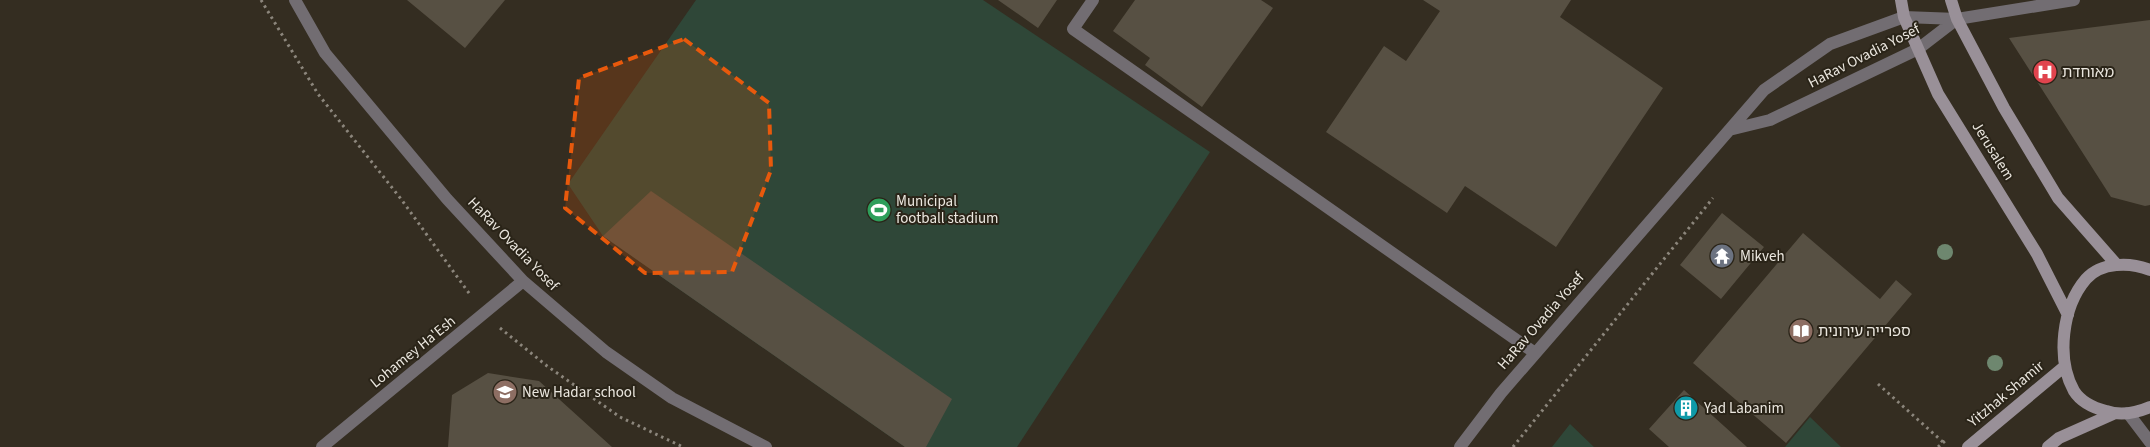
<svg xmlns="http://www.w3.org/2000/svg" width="2150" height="447" font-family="'Source Sans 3','Noto Sans Hebrew',sans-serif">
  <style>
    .green { fill: #2f4738 }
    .building { fill: #575043 }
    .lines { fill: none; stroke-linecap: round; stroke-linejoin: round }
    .path { stroke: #8c867c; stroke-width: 3; stroke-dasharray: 2.5 4; stroke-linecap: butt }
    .lane { stroke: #726d72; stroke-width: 12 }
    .street { stroke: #726d72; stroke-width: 12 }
    .secondary { stroke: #999098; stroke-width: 12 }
    .tree { fill: #6e876f }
    .marked { fill: #e8590c; fill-opacity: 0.2; stroke: #e8590c; stroke-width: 4; stroke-dasharray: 10 6; stroke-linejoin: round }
    .labels { text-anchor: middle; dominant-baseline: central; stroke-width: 4; stroke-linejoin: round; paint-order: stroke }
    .street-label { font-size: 15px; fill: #ebe7df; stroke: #2a2418 }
    .poi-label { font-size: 15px; fill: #ebe7df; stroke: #2a2418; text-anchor: start }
  </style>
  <rect width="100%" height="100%" fill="#342d21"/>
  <path class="green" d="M696,0H983L1210,152L1017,447H905L603,236L568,184Z
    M1810,417L1841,447H1785Z
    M1570,424L1594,447H1552Z"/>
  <path class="building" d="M407,0H505L465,48Z
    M998,0H1057L1038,28Z
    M1135,0H1261L1273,8L1202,107L1145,65L1150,58L1113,31Z
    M1423,0H1571L1560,17L1663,88L1556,247L1465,186L1447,213L1326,132L1384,46L1406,61L1440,11Z
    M2150,20V205L2145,206L2111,197L2009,38Z
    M651,191L952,399L926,447H905L603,236Z
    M1722,213L1764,247L1721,299L1680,265Z
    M1803,233L1880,299L1896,280L1912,294L1786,443L1693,363Z
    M488,373L539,381L612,447H448L452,395Z
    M1684,390L1724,426L1747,447H1669L1649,429Z"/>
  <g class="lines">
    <path class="path" d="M261,0L318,94L401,199L471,296
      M500,328L547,366L620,417L683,447
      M1878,384L1944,443
      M1513,447L1713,198
      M1938,447L1945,441"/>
    <path class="lane" d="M1093,0L1073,29L1535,353
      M1957,19L2074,0"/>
    <path class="street" d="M295,0L325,53L447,199L523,281L606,352L672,398L766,447
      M1729,130L1770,120L1918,49L1957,19
      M2128,413L2150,442
      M322,447L523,281
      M1460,447L1501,393L1764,90L1830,44L1904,17L1957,19"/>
    <path class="secondary" d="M1901,0L1904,17L1938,94L2037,254L2068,315
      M1951,0L1957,19L2004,108L2058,198L2116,264
      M2150,270C2130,262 2101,262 2086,279C2062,307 2056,359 2074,391C2081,402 2094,408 2106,411C2120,416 2136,413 2150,407
      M1968,447L2065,366
      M2048,447L2059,438L2113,414"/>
  </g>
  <g class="tree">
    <circle cx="1945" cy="252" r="8"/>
    <circle cx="1995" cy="363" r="8"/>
  </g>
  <path class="marked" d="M684,39L769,103L771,170L732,272L645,273L565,208L579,78Z"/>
  <defs>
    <symbol id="hospital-disc" viewBox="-11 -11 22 22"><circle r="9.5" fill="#e0444e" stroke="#2a2418"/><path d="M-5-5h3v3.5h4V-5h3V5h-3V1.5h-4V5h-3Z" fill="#fff"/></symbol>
    <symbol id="stadium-disc" viewBox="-11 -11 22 22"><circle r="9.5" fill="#2e9e5b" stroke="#2a2418"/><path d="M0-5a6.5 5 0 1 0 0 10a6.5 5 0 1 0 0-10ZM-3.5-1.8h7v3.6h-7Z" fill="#fff"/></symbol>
    <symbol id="temple-disc" viewBox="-11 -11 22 22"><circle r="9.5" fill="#6b7280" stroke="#2a2418"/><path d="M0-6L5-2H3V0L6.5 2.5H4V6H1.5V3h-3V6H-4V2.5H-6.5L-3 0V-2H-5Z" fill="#fff"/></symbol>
    <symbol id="library-disc" viewBox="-11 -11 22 22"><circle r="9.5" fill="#8d6e63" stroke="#2a2418"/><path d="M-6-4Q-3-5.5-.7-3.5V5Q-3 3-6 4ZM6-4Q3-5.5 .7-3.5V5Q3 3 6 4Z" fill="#fff"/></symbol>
    <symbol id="school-disc" viewBox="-11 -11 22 22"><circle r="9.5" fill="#8d6e63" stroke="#2a2418"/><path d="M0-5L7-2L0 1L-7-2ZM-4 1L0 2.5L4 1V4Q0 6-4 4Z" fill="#fff"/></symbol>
    <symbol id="building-disc" viewBox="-11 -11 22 22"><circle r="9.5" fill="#0f9aa8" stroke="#2a2418"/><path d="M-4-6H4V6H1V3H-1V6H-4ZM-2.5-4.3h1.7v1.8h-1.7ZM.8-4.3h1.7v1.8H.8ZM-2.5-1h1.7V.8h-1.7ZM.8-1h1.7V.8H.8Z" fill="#fff"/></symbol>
  </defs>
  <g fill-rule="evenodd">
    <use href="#hospital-disc" x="2031" y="58" width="28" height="28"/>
    <use href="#stadium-disc" x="865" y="196" width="28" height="28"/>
    <use href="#temple-disc" x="1708" y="242" width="28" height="28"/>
    <use href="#library-disc" x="1787" y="317" width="28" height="28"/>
    <use href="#school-disc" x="491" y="378" width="28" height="28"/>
    <use href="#building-disc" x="1672" y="394" width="28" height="28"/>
  </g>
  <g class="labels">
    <g class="street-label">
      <text transform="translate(1864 56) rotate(-27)">HaRav Ovadia Yosef</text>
      <text transform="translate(1993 151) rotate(58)">Jerusalem</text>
      <text transform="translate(513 244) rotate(46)">HaRav Ovadia Yosef</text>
      <text transform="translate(1541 321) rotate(-49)">HaRav Ovadia Yosef</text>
      <text transform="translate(413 352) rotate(-39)">Lohamey Ha'Esh</text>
      <text transform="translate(2006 394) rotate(-40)">Yitzhak Shamir</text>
    </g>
    <g class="poi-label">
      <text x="2062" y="72">מאוחדת</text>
      <text x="896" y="201">Municipal<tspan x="896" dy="17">football stadium</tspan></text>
      <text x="1740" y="256">Mikveh</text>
      <text x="1818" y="331">ספרייה עירונית</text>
      <text x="522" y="392">New Hadar school</text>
      <text x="1704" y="408">Yad Labanim</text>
    </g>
  </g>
</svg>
